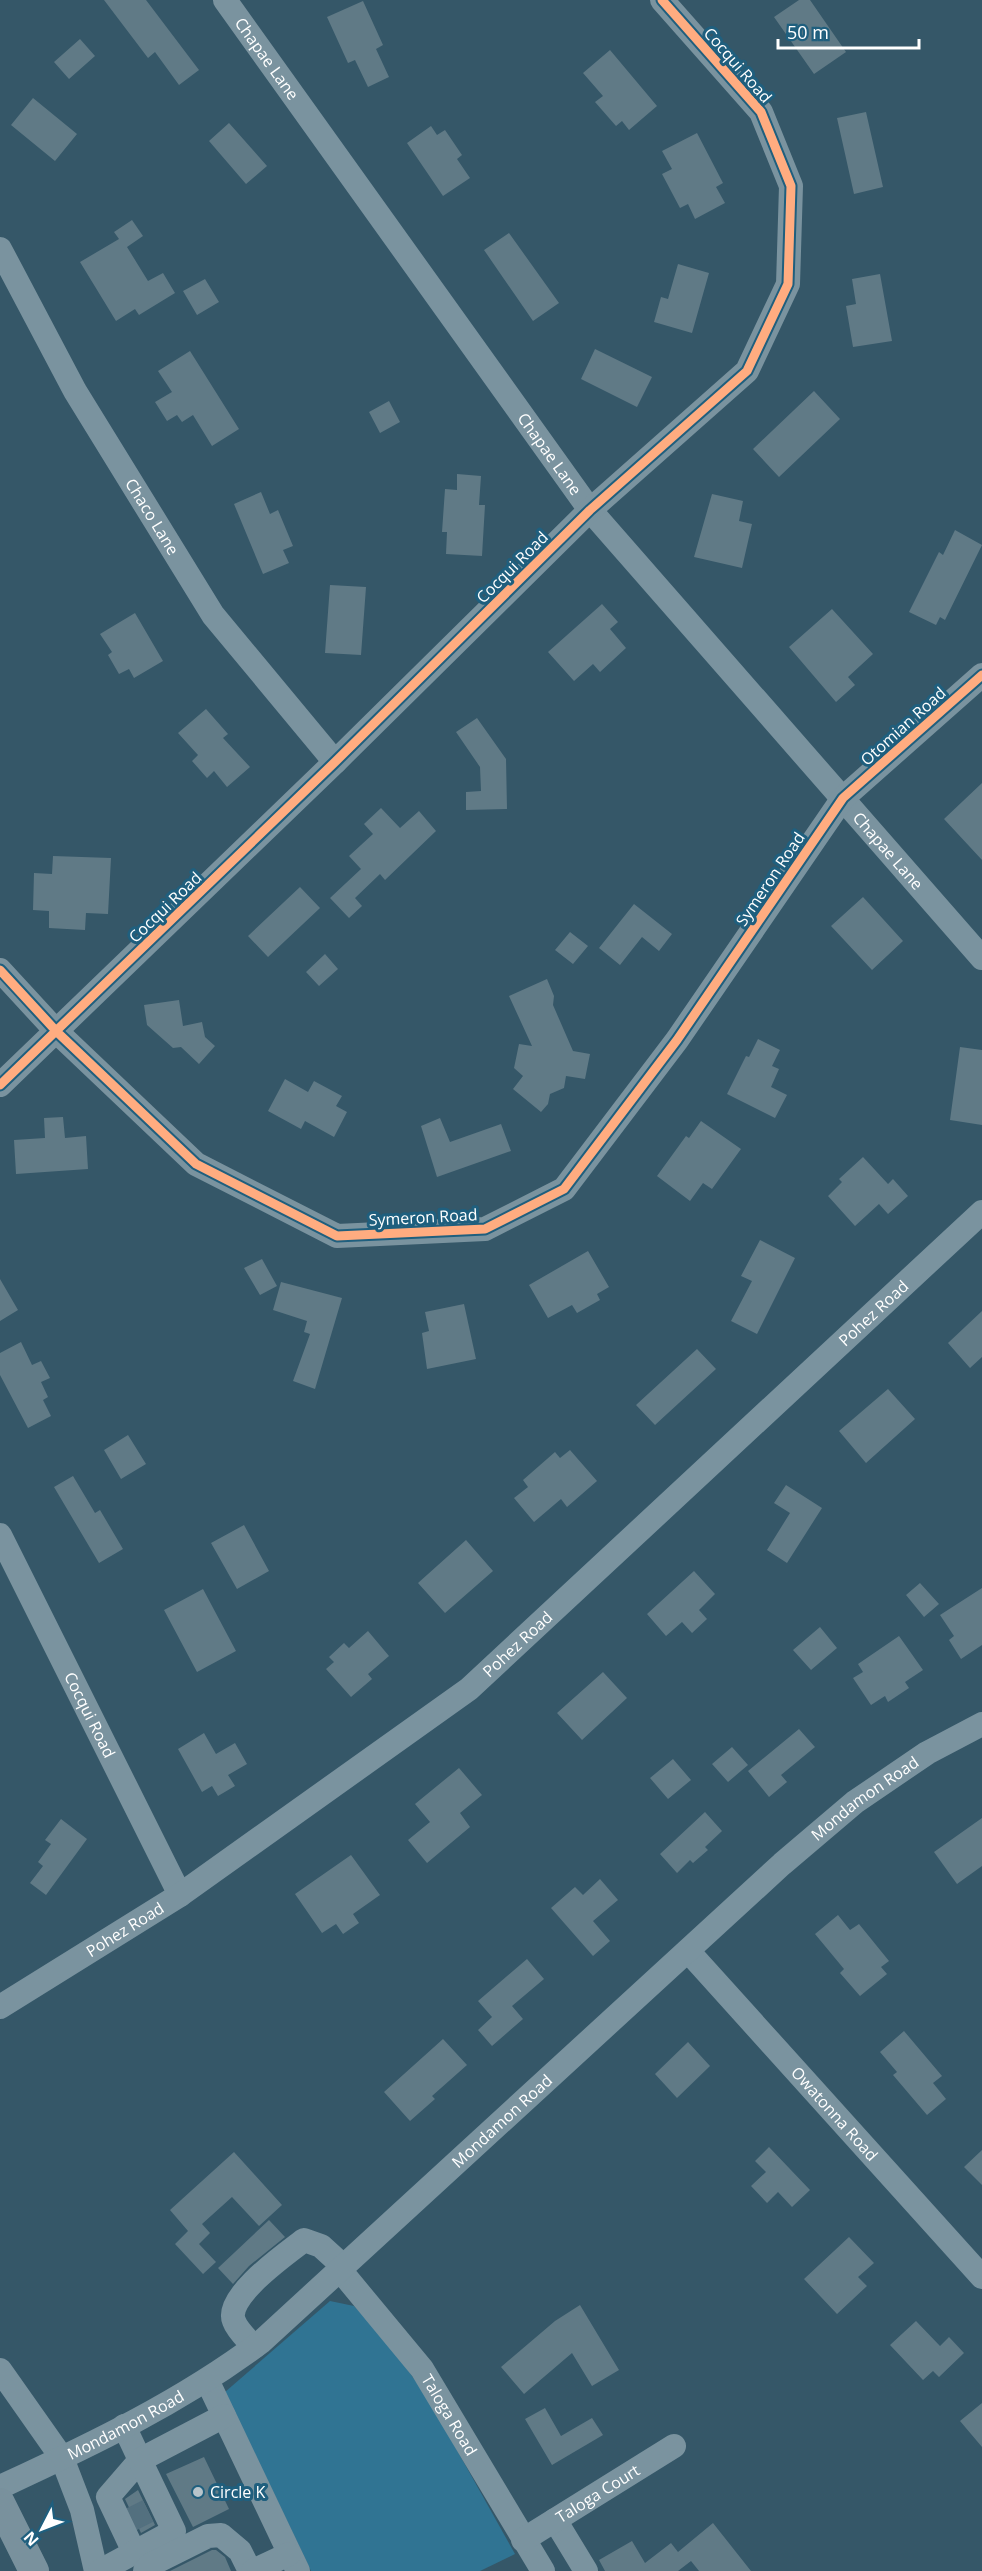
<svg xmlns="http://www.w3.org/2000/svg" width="982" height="2571" font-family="'Open Sans',sans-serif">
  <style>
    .green { fill: #307493 }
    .building { fill: #607a86 }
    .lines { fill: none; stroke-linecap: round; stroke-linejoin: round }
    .minor-tunnel { stroke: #53707f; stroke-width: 24; stroke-dasharray: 24 12; stroke-linecap: butt }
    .minor { stroke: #7a939f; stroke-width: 24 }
    .major { stroke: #79919d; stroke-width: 30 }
    .cycleway-casing { stroke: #1f5f7e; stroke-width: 13 }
    .cycleway { stroke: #ffac80; stroke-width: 9 }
    .poi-dot { fill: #b8c4ca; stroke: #1f5f7e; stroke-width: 2 }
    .labels { text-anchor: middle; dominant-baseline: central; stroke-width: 6; stroke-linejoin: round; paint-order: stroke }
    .street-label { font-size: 16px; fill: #fff; stroke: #1f5f7e }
    .poi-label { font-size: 16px; fill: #fff; stroke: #1f5f7e; text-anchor: start }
  </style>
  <rect width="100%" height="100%" fill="#355768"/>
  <path class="green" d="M330,2301L354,2306L388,2342L429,2400L515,2554L480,2571H311L225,2392Z"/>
  <path class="building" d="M104,0H146L199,70L179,85L155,52L148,58Z
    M799,0H810L846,52L814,74L774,17Z
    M363,1L383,45L376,49L389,77L368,87L355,60L348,63L327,17Z
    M80,39L95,56L69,79L54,62Z
    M610,50L657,106L629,130L622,121L616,126L595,102L603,96L583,73Z
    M33,98L77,134L55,161L11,125Z
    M866,112L883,187L854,194L837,118Z
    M229,123L267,166L246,184L209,141Z
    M431,126L437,135L445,130L462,155L457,159L470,178L443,196L407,143Z
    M697,133L723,183L716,187L725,203L695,219L688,204L680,208L662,174L672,169L662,151Z
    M132,220L143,236L127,247L148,281L163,273L175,293L139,315L135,309L116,321L80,262L119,239L114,232Z
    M509,233L559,303L533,321L484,250Z
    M678,264L709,273L692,333L654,322L661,297L668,299Z
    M880,274L892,341L853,347L846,306L856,304L852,279Z
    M205,279L219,302L197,315L183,291Z
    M595,349L652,377L637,407L581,379Z
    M190,351L239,429L212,446L193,415L182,422L177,415L167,421L155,402L172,392L158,371Z
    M814,391L840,419L779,477L753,449Z
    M389,401L400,422L380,433L369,412Z
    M457,474L481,476L479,505H485L482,556L446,554L447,532H442L445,489L457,490Z
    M261,492L270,514L278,510L293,546L283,550L289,563L263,574L234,504Z
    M712,494L743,501L739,521L752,524L742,568L694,557Z
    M955,530L982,545L945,620L940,617L936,625L909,612L939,552L943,555Z
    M330,585L366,587L361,655L325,653Z
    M602,604L618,622L610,629L626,648L600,672L593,664L574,681L548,652Z
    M832,609L873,654L848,677L855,685L836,702L789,647Z
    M135,613L163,661L134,678L129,669L119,674L108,655L112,652L100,634Z
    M206,709L228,734L223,738L250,767L227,787L214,771L207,778L192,761L198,755L178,733Z
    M477,718L506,759L507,809L466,810V792L481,791L480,767L456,732Z
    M982,783V860L944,819Z
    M381,808L400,828L419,811L436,831L385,880L380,874L355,898L362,906L349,918L330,898L361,869L349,856L373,834L364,824Z
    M53,856L111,858L108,914L86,913L85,930L49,928V911L33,910L34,873L52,874Z
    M300,887L320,908L268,957L248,936Z
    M863,897L903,941L872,970L831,926Z
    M634,904L672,934L659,951L642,937L620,965L599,948Z
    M570,932L588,946L573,964L555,950Z
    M325,954L338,969L319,986L306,972Z
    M547,979L554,996L553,1005L573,1051L590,1054L585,1079L566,1076L564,1088L550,1094L548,1104L541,1112L513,1089L523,1076L514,1068L519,1044L532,1046L509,996Z
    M179,1000L183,1026L202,1022L205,1037L215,1046L199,1064L181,1047L173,1048L147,1025L144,1005Z
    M758,1039L780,1050L772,1066L779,1069L771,1087L787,1095L775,1118L727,1094L746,1056L749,1057Z
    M960,1047L982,1050V1125L950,1120Z
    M285,1079L308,1092L314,1081L342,1096L336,1106L347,1112L334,1137L305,1121L301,1129L268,1111Z
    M63,1117L65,1138L86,1136L88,1169L16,1174L14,1140L45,1138L44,1118Z
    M440,1118L450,1142L501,1124L511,1151L437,1177L421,1126Z
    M701,1121L741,1149L712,1189L703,1183L690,1201L657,1176L686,1136L689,1138Z
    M863,1157L888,1184L893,1179L908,1196L888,1214L879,1204L855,1226L828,1196L842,1182L839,1179Z
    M760,1240L795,1258L757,1334L731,1321L752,1281L741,1276Z
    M588,1251L609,1287L597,1294L600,1300L577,1313L572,1305L548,1318L529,1285Z
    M262,1259L277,1286L260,1295L244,1268Z
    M0,1279L18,1310L0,1321Z
    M281,1282L342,1298L315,1389L293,1381L310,1334L304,1332L307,1321L273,1310Z
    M464,1304L476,1359L427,1369L422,1333L429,1331L425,1312Z
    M982,1311V1357L970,1368L948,1343Z
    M21,1342L32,1365L41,1361L50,1378L41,1382L48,1397L43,1400L51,1416L28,1428L0,1375V1353Z
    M697,1349L716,1369L655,1425L636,1405Z
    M888,1389L915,1419L866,1463L839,1431Z
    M128,1435L146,1464L121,1479L104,1450Z
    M570,1450L597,1481L567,1507L561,1499L534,1522L514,1498L528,1487L523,1480L555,1452L560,1458Z
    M73,1476L95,1513L100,1510L123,1549L99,1563L54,1487Z
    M786,1485L822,1508L787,1563L767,1550L790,1513L774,1503Z
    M244,1525L269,1571L237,1589L211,1543Z
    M466,1540L493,1571L445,1613L418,1583Z
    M694,1571L715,1594L699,1610L707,1619L692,1633L682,1622L666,1636L647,1614Z
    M920,1583L939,1604L924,1617L906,1595Z
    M982,1588V1645L961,1659L949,1640L954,1636L940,1615Z
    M203,1589L236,1651L197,1672L164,1610Z
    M820,1627L837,1648L811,1670L793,1650Z
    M368,1631L389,1656L368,1674L372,1679L351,1697L326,1669L334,1662L329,1657L344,1643L349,1648Z
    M899,1636L923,1670L905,1682L909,1688L888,1702L885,1696L871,1705L853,1678L863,1672L858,1664Z
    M603,1672L627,1698L582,1740L557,1713Z
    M799,1729L815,1747L781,1775L787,1782L769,1797L748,1771Z
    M204,1733L216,1754L235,1743L247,1764L228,1775L235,1786L218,1796L212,1786L202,1792L178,1749Z
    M732,1747L748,1765L728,1782L712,1764Z
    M673,1759L691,1780L668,1799L650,1778Z
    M459,1768L482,1795L460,1813L470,1827L427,1863L408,1840L430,1822L415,1804Z
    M705,1812L722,1831L705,1847L708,1850L693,1863L690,1860L677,1873L660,1854Z
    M982,1818V1866L957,1884L934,1852Z
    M61,1819L87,1839L46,1895L30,1883L43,1866L38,1862L51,1844L45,1840Z
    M351,1855L380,1895L353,1914L359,1923L343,1934L336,1924L322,1933L295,1894Z
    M600,1879L618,1900L593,1921L610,1941L593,1956L551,1908L575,1887L583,1895Z
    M838,1915L850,1930L859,1924L889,1961L881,1967L887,1974L860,1996L840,1973L844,1969L815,1934Z
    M527,1959L544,1979L512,2006L523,2019L492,2046L478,2030L492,2017L478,2001Z
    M904,2031L942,2076L933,2083L946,2099L927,2115L893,2075L897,2072L880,2052Z
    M443,2039L467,2065L432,2096L435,2099L410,2121L384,2092Z
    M688,2042L710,2066L677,2098L655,2074Z
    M769,2147L810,2190L792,2207L778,2192L767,2203L751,2186L766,2172L755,2161Z
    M982,2150V2185L964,2167Z
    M234,2152L282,2205L259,2226L232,2197L202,2224L210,2233L199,2244L216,2262L203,2274L175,2244L188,2231L170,2210Z
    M269,2220L285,2237L249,2266L233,2284L218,2268Z
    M849,2237L874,2263L858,2277L867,2286L837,2314L804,2279Z
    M580,2305L619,2370L592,2386L572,2353L524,2394L501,2367L555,2321Z
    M916,2321L940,2346L949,2337L964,2353L939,2377L933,2371L923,2380L890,2345Z
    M982,2403V2447L960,2421Z
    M545,2408L561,2436L592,2418L603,2435L552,2465L525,2419Z
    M204,2457L229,2509L193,2527L166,2474Z
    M138,2490L155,2525L141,2533L125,2499Z
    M713,2523L751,2571H699L691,2561L678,2571H605L599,2560L632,2541L645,2563L671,2543L678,2552Z
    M212,2550H216L225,2557L231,2571H170Z"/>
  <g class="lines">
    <path class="minor-tunnel" d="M130,2520L148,2511"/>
    <g class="minor">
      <path id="s1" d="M225,0L590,510L982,958"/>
      <path id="s2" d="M0,249L75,391L213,615L335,762"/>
      <path d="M0,970L57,1032L196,1164L337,1236L485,1229L564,1189L677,1040L843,798L982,675"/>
      <path d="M0,1085L335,762L590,510L747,371L788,284L791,186L761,112L662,0"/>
      <path id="s3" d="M0,1535L180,1895"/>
      <path id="s4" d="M688,1951L982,2277"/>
      <path id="s5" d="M0,2007L180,1895L469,1689L982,1212"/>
      <path id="s6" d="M340,2270L422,2369L543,2571"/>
      <path d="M254,2347C248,2340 237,2330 234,2321C224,2297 286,2254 304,2240L321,2246L343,2266"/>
      <path d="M0,2370L62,2458L82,2510L96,2571"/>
      <path d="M207,2380L298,2571"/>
      <path d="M124,2426L140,2460L108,2497L134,2552"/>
      <path id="s7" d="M0,2487C91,2445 181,2402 261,2342L782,1864L855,1802L927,1753L982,1724"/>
      <path d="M555,2520L586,2571"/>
      <path id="s8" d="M523,2540L674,2446"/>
      <path d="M100,2571L174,2531L140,2460L224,2416"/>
      <path d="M145,2571L150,2565L208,2536L221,2535L240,2551L250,2571"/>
      <path d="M253,2571L289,2554"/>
    </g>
    <path class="major" d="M0,2503L34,2571"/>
    <defs>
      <path id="cycleway" d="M0,970L57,1032L196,1164L337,1236L485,1229L564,1189L677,1040L843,798L982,675
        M0,1085L335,762L590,510L747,371L788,284L791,186L761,112L662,0"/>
    </defs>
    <use href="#cycleway" class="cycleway-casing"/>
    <use href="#cycleway" class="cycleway"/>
  </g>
  <circle class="poi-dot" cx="198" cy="2492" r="6"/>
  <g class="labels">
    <g class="street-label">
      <text stroke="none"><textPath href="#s1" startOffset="72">Chapae Lane</textPath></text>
      <text transform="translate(738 65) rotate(49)">Cocqui Road</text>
      <text stroke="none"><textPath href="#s1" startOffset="558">Chapae Lane</textPath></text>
      <text stroke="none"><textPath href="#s2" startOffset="308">Chaco Lane</textPath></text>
      <text transform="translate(512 567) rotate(-45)">Cocqui Road</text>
      <text transform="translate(903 726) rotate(-42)">Otomian Road</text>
      <text stroke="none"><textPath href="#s1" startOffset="1080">Chapae Lane</textPath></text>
      <text transform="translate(770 879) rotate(-56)">Symeron Road</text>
      <text transform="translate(165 907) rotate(-44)">Cocqui Road</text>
      <text transform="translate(423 1217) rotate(-3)">Symeron Road</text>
      <text stroke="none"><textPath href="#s5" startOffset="1119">Pohez Road</textPath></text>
      <text stroke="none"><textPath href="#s5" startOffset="633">Pohez Road</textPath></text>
      <text stroke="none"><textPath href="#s3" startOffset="201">Cocqui Road</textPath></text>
      <text stroke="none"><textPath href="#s7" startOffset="1112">Mondamon Road</textPath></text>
      <text stroke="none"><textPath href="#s5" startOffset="147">Pohez Road</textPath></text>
      <text stroke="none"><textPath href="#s4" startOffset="219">Owatonna Road</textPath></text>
      <text stroke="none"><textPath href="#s7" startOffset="626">Mondamon Road</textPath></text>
      <text stroke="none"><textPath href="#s6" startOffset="182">Taloga Road</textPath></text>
      <text stroke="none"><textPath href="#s7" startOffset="140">Mondamon Road</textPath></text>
      <text stroke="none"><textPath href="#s8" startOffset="88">Taloga Court</textPath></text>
    </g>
    <g class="poi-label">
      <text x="210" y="2492">Circle K</text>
    </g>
  </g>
  <g transform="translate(42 2529) rotate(228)" stroke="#1f5f7e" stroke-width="4.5" paint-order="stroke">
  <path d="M0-4.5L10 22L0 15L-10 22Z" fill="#ffffff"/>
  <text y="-9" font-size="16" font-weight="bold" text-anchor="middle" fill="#ffffff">N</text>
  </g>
  <path d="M778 39v9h141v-9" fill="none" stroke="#ffffff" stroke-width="3"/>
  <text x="787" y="39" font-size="18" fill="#ffffff" stroke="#1f5f7e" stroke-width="4.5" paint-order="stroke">50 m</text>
</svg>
